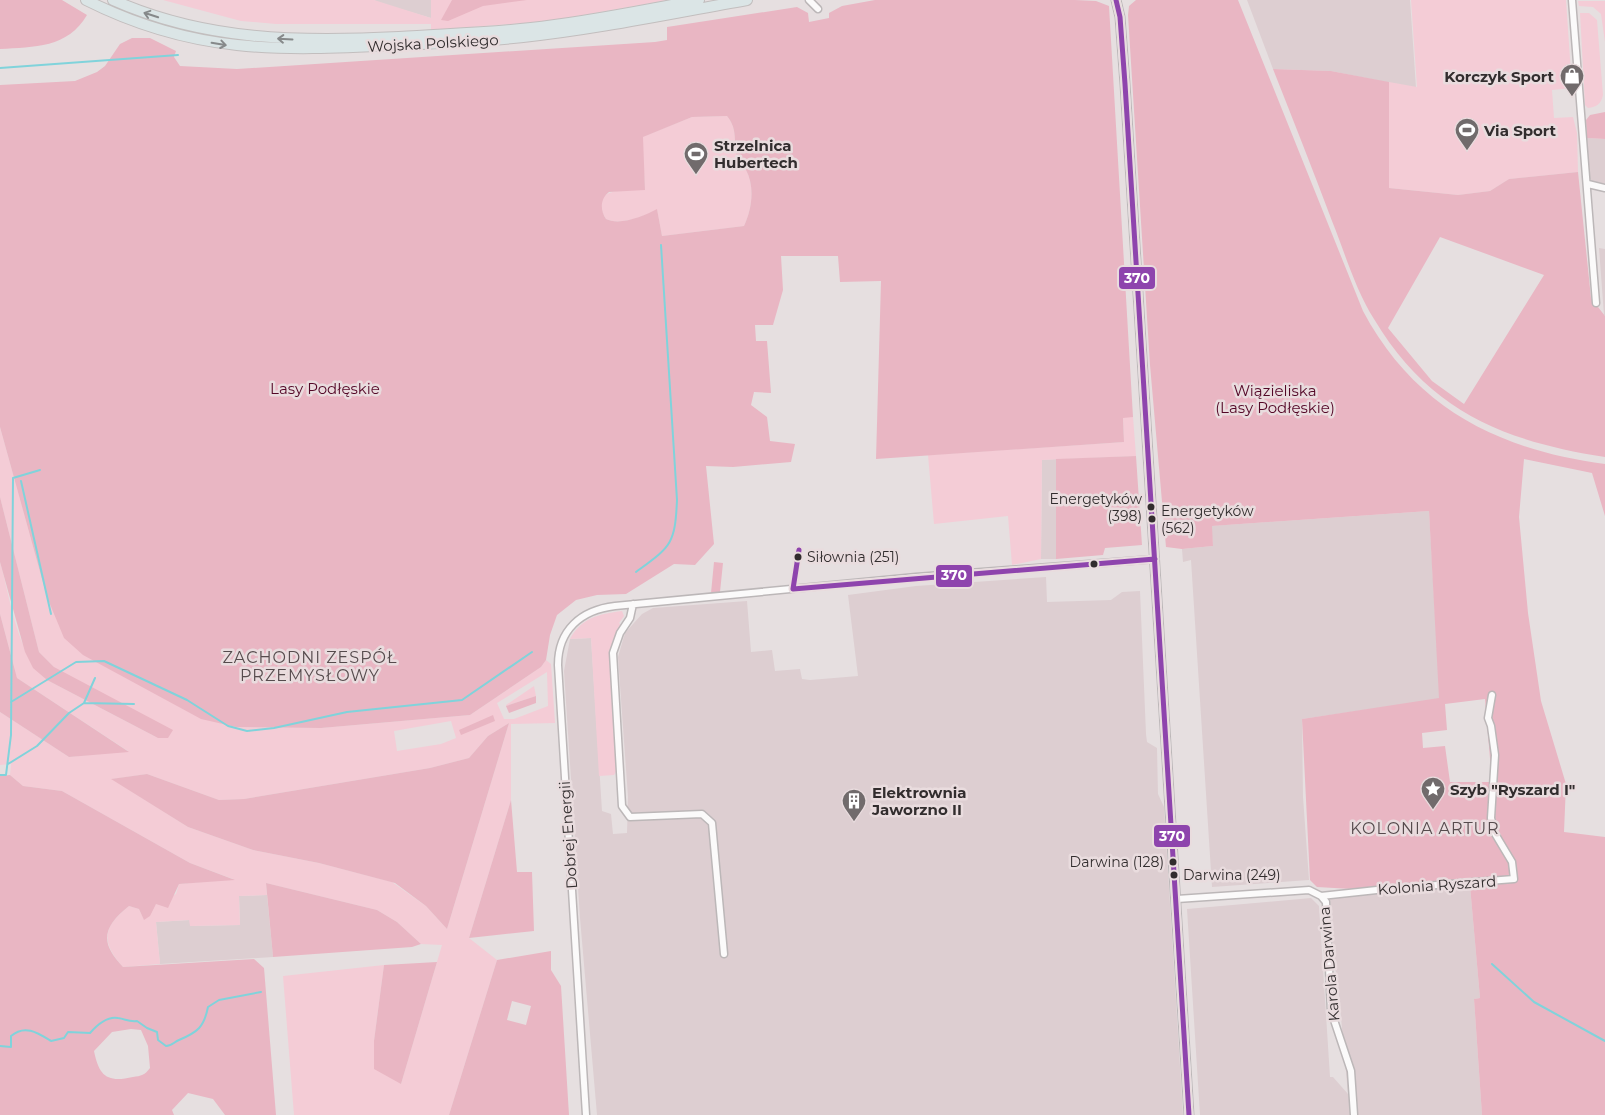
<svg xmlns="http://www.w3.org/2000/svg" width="1605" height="1115" font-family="Montserrat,sans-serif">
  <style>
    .built { fill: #ddced1 }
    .green { fill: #f4ccd6; fill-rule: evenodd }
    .forest { fill: #e9b6c3; fill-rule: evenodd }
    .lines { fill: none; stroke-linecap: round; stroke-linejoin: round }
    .stream { stroke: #80d3db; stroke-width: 2 }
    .street-casing { stroke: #bcb7b8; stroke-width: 9 }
    .secondary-casing { stroke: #bcb7b8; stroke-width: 11 }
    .primary-casing { stroke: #c2bebe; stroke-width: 12 }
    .street { stroke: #fbfafa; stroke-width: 6 }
    .secondary { stroke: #ebeff0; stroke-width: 9 }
    .primary { stroke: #dbe5e6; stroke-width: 10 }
    .bus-1-casing { stroke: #e9dcde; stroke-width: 9 }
    .bus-1 { stroke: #8e44ad; stroke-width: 5 }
    .oneway { stroke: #86898a }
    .bus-dot { fill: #322d2e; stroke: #e9dcde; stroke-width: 2 }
    .labels { text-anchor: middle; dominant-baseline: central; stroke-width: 5; stroke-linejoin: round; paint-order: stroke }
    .bus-label { font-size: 14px; fill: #322d2e; stroke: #e9dcde; text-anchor: start }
    .street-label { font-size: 15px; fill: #322d2e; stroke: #e9dcde }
    .poi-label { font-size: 15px; font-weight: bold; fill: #322d2e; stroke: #e9dcde; text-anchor: start }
    .park-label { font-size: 15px; fill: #540727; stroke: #e9dcde }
    .neighbourhood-label { font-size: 16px; letter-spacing: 1px; fill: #564b4d; stroke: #e9dcde }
    .line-badge { stroke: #e9dcde; stroke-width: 2 }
    .badge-label { font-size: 14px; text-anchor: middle; font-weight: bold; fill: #fff }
  </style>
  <rect width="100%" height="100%" fill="#e6dfe0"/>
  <path class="built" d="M374,0H431V18L380,3Z
    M1247,0H1410L1416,88L1331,71L1273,69Z
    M1587,138L1605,139V184L1592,181L1588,176Z
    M1599,248L1605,249V316L1604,315Z
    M1056,459V559H1041L1042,460Z
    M1429,511L1440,699L1302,719L1303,797L1309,880L1212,887L1191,560L1183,562L1182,549L1213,546L1211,526Z
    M1046,577L1047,602L1111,600L1122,592L1140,591L1146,734L1147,742L1157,748L1158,794L1164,807L1183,1115H597L580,918L564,671L570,639L591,638L602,811L611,814L613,834L627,833L628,797L618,657L625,633L642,614L653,608L747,601L751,652L772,650L775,671L800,669L802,679L810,680L858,676L848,595L916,586Z
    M1470,886L1480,998L1474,999L1482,1115H1200L1187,909L1311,898L1319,906L1330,1077H1333L1348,1094L1337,974L1334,968L1330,897Z
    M267,895L273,957L160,964L156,922L190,920V926L240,925L239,896Z"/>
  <path class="green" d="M163,0H374L431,18V0H668L549,21L431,30V24H276L241,21Z
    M1411,0H1566L1572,88L1552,90L1554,118L1573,117L1577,133L1578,172L1509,179L1490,191L1458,195L1389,188V82L1417,87Z
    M1578,1H1605V42L1601,14L1593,7L1579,6Z
    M1580,13H1589L1597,20L1603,95C1601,104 1597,107 1588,108L1585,105Z
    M727,116C737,128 734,139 736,153C737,159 743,164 746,170C755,187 752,209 744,226L662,236L657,210C644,216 620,226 606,219C586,187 626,190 645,190L642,137L692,117Z
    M1123,417H1133L1136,456L1042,460L1041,559L1012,565L1008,516L934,524L928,455L1124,442Z
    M0,427L47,597L236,727L321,728L470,715L541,667L546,660L551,664L555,723L511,724V800L469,938L497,960L449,1115H294L283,976L384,965L374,1041L401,1084L442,945L421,944L397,922L377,910L266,883L267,895L239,896L240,925L190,926L189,920L156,922L160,964L123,967C100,941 103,927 129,906L139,909L144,919L156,904L176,894L179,884L233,879L190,863L62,791L23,786L10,775L11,764L0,765V712L69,757L128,751L17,678L0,614V562C11,600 16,653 47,680L158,738L54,667L39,652L0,497ZM547,672L548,706L514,719H504L497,703ZM451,721L456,738L441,744L397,751L394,731ZM509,723L447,929L426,906L392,882L319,863L253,850L188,827L112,779L147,774L219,800L244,799L430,768L469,758L488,736Z
    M622,611L624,616L619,623L621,625L613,640L610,654L617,770L614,775L599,776L591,638L570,639C581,618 599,614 622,611Z
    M534,686L536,696L506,706V705Z"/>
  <path class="forest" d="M0,0H62L87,15C68,48 34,47 0,49Z
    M452,0H527L483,6L448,21L441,20Z
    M875,0H1075L1096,1L1109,6L1133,417L1123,418L1124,442L876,459L881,281L840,282L838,256H781L783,290L773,325H755L756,341H767L771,393L754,392L751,405L767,417L770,441L795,444L791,462L733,467L706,466L714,544L695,565L674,564L626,594L597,595L576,600L557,615L550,635L546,660L541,667L470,715L321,728L236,727L201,719L83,655L64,638L47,597L0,427V85L75,81L97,72L105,66L120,44L132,38H150L176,51L174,57L180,66L237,69L655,42L667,40V27L797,7L808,13L809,22L829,18V13L842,6ZM727,116C737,128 734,139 736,153C737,159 743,164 746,170C755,187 752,209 744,226L662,236L657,209C644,216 620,226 606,219C600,210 600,199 609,192L645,190L643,137L692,117Z
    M1136,0H1238L1363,311C1415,409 1500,450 1605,464V516L1592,473L1524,459L1519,517L1528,613L1541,701L1566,784L1564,832L1605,837V1115H1482L1474,999L1480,998L1470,886L1386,891L1317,887L1310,880L1302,719L1439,698L1429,511L1212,526L1213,546L1182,549L1166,547L1150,365L1128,15L1129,6ZM1485,699L1492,782H1450L1445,746L1423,748L1422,733L1447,730L1445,704Z
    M1273,69L1331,71L1389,82V188L1458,195L1490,191L1509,179L1578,172L1591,298L1605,316V457C1503,441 1429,411 1374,319C1355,289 1345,253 1332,221C1313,170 1293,120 1273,69ZM1440,237L1544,275L1464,404L1432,381L1388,328Z
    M1605,112V139L1587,138L1586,120L1590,115Z
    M1136,456L1142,545L1105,548L1103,555L1056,559V459Z
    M0,497L39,652L54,667L173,730L168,738H158L47,680L33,668L25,652L0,562Z
    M714,562L723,563L720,592L711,593Z
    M0,614L17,678L129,752L69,757L0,712Z
    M536,696V703L509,713L506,706Z
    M493,715L495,721L461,735L459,730Z
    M509,723L447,929L426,906L395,883L319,863L253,850L188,827L111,779L147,774L219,800L244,799L430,768L469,758L488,736Z
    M10,775L23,786L62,791L190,863L235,880L179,884L168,908L156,904L150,916L144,920L139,909L129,906C103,927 99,942 123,967L254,959L264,968L276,1115H225L213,1099L188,1093L172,1110L174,1115H0V776ZM131,1029L141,1030L148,1046L150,1068C145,1075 141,1076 133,1077C107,1083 99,1076 94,1051L112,1032Z
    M511,800L517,872H532L534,931L469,938Z
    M266,883L377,910L397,922L421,944L412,947L273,957Z
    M551,951V970L561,986L569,1115H449L497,960ZM512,1001L531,1006L526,1025L507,1020Z
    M437,962L401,1084L374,1069V1041L384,965Z"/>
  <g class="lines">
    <path class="stream" d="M0,68L178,55
      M21,481L51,614
      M636,572C671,546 675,545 677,500L661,245
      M11,702L76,662L104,661L187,700L228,726L247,731L274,728L347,712L462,700L532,652
      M84,703L134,704
      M8,764L37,746L69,713L84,703L95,678
      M0,775H6L11,735L13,478L40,470
      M1492,964L1534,1002L1605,1041
      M0,1046L11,1047V1036C25,1024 38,1033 51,1041L64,1038L68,1032L90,1033C97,1025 107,1016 118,1018C126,1019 128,1022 137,1021L147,1028L157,1032L158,1040L166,1046C172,1046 174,1042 179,1040C198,1032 204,1027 208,1007L219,1000L261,992"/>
    <defs>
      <path id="street" d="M809,0L818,9
        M1572,0L1596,303
        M1588,184L1605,188
        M633,604L630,618L620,633L613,653L622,806L630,817L702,814L712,823L724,954
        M1321,896L1386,889L1514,879L1512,862L1494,832L1491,818L1495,755L1491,726L1488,718L1492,695
        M1177,899L1309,890L1321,896L1326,902L1331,1011L1351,1071L1354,1115
        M586,1115L558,665C558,630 581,610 615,606L916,577L1155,559"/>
      <path id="secondary" d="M1116,0L1120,17L1125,84L1189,1115"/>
      <path id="primary" d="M86,0C193,54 279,51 395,45C438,43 481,42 523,37C598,29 673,13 747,0
        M113,0C205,41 300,42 399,37C443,34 487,33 531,28C588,22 643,10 699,0"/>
    </defs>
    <use href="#street" class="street-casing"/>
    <use href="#secondary" class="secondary-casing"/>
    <use href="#primary" class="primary-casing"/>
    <use href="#street" class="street"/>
    <use href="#secondary" class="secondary"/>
    <use href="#primary" class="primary"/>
    <defs>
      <path id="bus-1" d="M1116,0L1120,17L1125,84L1189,1115
        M799,550L793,589L1155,559"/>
    </defs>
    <use href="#bus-1" class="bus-1-casing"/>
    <use href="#bus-1" class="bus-1"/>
  </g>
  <defs><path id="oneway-shaft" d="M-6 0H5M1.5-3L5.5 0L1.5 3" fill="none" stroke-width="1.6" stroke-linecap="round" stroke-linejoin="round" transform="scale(1.25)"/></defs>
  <g class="oneway">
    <use href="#oneway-shaft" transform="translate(151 15) rotate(-162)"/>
    <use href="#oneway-shaft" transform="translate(285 39) rotate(-177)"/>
    <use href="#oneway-shaft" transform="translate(219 44) rotate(9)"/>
  </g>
  <defs>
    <symbol id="shop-pin" viewBox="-11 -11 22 30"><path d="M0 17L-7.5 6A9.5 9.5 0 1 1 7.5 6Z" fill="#716b6c" stroke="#e9dcde"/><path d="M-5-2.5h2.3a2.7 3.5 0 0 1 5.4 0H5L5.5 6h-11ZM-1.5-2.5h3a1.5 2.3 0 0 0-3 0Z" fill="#fff"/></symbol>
    <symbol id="stadium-pin" viewBox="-11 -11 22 30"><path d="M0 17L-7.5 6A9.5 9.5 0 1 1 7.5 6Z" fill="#716b6c" stroke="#e9dcde"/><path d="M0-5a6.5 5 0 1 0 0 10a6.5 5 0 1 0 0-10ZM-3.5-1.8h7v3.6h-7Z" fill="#fff"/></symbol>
    <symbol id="sight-pin" viewBox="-11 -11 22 30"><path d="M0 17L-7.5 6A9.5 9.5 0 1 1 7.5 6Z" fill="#716b6c" stroke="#e9dcde"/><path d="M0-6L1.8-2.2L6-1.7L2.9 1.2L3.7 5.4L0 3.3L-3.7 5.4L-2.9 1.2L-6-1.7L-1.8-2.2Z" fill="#fff"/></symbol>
    <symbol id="building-pin" viewBox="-11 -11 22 30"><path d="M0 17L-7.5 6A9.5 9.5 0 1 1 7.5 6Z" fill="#716b6c" stroke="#e9dcde"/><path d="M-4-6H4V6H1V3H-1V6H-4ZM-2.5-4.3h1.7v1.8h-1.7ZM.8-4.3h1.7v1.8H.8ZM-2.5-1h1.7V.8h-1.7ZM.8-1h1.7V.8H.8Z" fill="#fff"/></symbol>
  </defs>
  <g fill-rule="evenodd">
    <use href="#shop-pin" x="1558" y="62" width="28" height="38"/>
    <use href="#stadium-pin" x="1453" y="116" width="28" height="38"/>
    <use href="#stadium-pin" x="682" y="140" width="28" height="38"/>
    <use href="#sight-pin" x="1419" y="775" width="28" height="38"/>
    <use href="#building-pin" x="840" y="787" width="28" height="38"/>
  </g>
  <g class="bus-dot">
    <circle cx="1151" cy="507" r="4.5"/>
    <circle cx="1152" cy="519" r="4.5"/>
    <circle cx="798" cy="557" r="4.5"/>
    <circle cx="1094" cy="564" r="4.5"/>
    <circle cx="1173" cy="862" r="4.5"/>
    <circle cx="1174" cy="875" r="4.5"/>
  </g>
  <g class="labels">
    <g class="bus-label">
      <text x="1142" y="499" text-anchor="end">Energetyków<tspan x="1142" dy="17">(398)</tspan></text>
      <text x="1161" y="511">Energetyków<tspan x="1161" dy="17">(562)</tspan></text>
      <text x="807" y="557">Siłownia (251)</text>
      <text x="1164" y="862" text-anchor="end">Darwina (128)</text>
      <text x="1183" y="875">Darwina (249)</text>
    </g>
    <g class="street-label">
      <text transform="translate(433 43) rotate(-3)">Wojska Polskiego</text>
      <text transform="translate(568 835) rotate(-94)">Dobrej Energii</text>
      <text transform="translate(1437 885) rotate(-4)">Kolonia Ryszard</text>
      <text transform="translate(1329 964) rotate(-95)">Karola Darwina</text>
    </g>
    <g class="poi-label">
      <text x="1554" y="76" text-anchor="end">Korczyk Sport</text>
      <text x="1484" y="130">Via Sport</text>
      <text x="714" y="145">Strzelnica<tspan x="714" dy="17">Hubertech</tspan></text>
      <text x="1450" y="789">Szyb "Ryszard I"</text>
      <text x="872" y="792">Elektrownia<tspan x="872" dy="17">Jaworzno II</tspan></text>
    </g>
    <g class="park-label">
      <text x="325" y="388">Lasy Podłęskie</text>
      <text x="1275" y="390">Wiązieliska<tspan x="1275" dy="17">(Lasy Podłęskie)</tspan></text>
    </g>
    <g class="neighbourhood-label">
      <text x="310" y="657">ZACHODNI ZESPÓŁ<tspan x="310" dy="18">PRZEMYSŁOWY</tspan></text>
      <text x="1425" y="828">KOLONIA ARTUR</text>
    </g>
  </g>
  <g class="line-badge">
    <rect x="1118" y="266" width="38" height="24" rx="5" fill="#8e44ad"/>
    <rect x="935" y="564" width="38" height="24" rx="5" fill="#8e44ad"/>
    <rect x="1153" y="824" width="38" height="24" rx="5" fill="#8e44ad"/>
  </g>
  <g class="badge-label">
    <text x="1137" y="283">370</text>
    <text x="954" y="580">370</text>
    <text x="1172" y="841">370</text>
  </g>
</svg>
